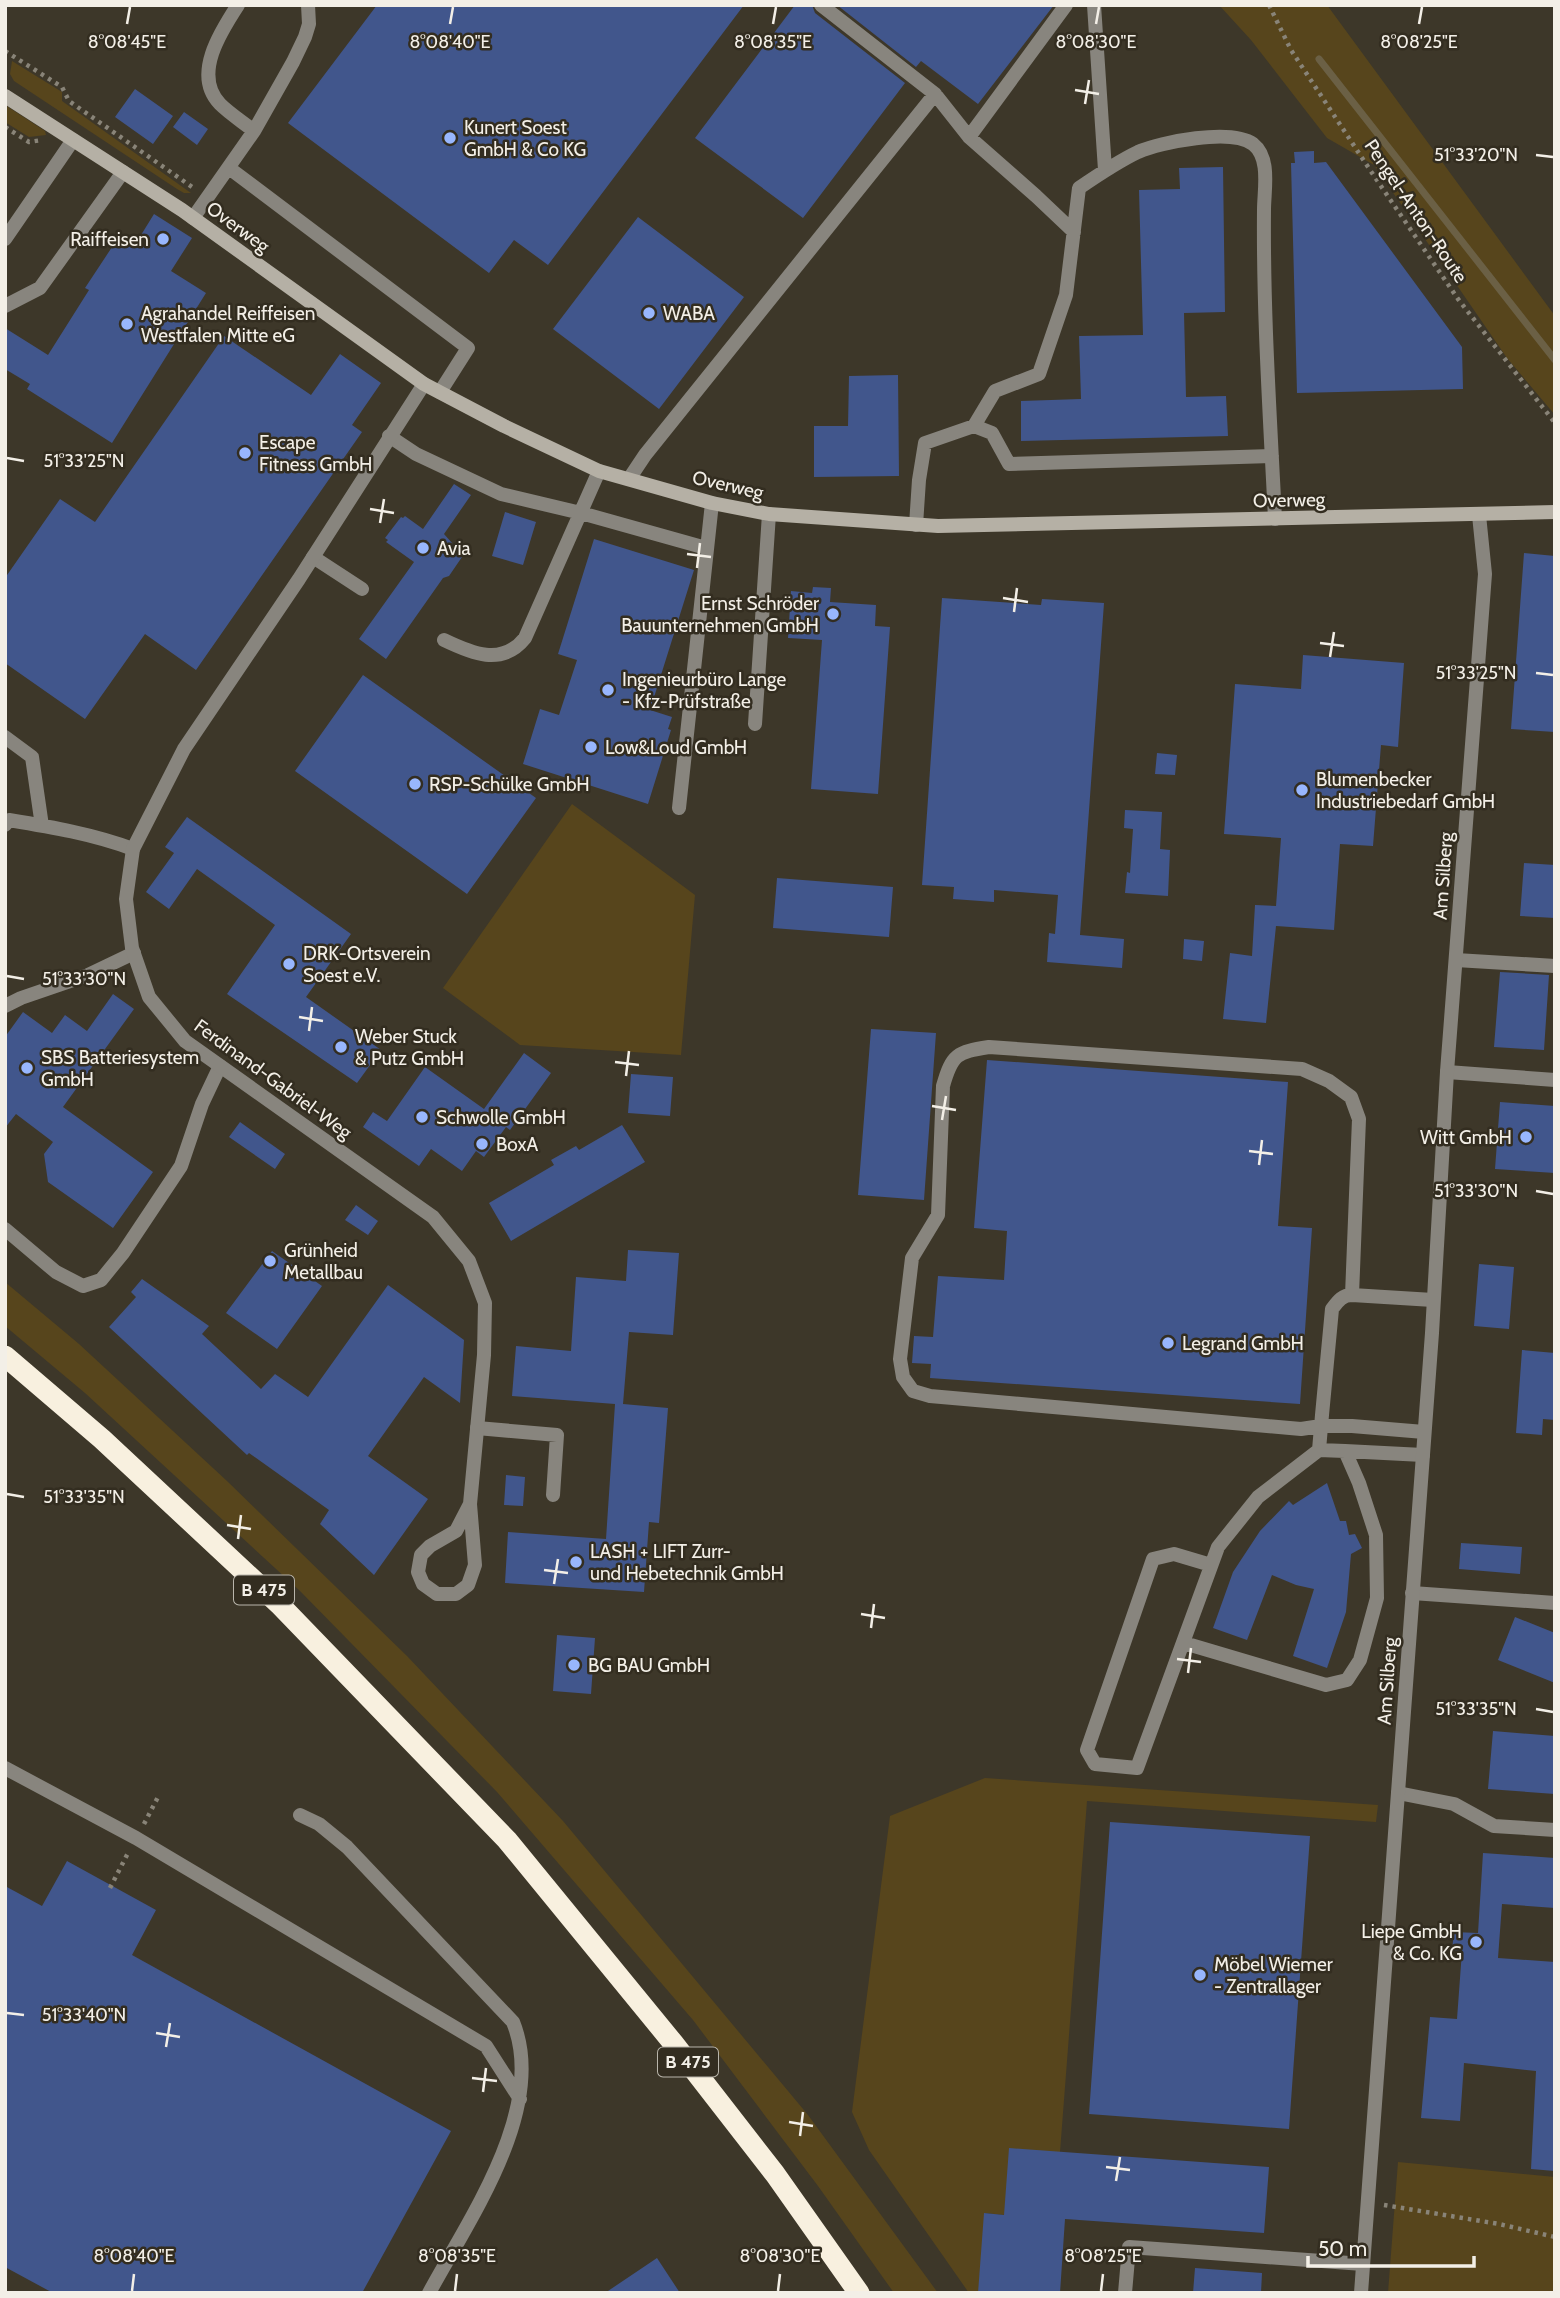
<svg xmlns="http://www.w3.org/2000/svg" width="1560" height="2298" font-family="Cabin,sans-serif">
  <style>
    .green { fill: #57451c }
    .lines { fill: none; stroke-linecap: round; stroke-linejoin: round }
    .stream { stroke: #6b6045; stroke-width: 7 }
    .building { fill: #41568c }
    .path { stroke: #898478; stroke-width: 4.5; stroke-dasharray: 3.5 5; stroke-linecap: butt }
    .lane { stroke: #88857e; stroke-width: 14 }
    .street { stroke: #88857e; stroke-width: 14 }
    .secondary { stroke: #b5b0a5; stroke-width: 14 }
    .highway { stroke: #f8f0df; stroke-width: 21 }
    .ticks { fill: none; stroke: #f3efe7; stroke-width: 2.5 }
    .poi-dot { fill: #98b6fd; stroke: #332d20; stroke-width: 2.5 }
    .labels { text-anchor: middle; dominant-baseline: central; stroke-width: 5; stroke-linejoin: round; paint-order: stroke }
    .shield { fill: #332d20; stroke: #b9b5ab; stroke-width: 2 }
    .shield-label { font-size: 18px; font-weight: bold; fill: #f3efe7 }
    .poi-label { font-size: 19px; fill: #f3efe7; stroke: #332d20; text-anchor: start }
    .street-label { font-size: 19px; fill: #f3efe7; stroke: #332d20 }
    .ticks-label { font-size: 18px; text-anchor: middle; fill: #f3efe7; stroke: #332d20; stroke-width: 5; stroke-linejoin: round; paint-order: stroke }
  </style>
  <rect width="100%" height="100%" fill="#3d3729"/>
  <path class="green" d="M1219,5H1327L1555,316V415L1507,358L1374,165L1327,138L1251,40Z
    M12,61L62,92V101L191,193H184L177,189L14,81L10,74Z
    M5,105L45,131L46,135L29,137L5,122Z
    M572,804L695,895L681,1055L520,1045L443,988Z
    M5,1282L79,1344L227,1481L407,1656L563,1821L808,2115L938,2293H894L818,2186L693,2020L497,1792L300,1591L85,1393L5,1326Z
    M985,1778L1378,1805L1376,1822L1087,1801L1060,2152L1005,2215L985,2213L979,2293H969L869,2150L852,2112L890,1816Z
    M1398,2162L1555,2177V2293H1388Z"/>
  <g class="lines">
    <path class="stream" d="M1319,59L1555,360"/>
  </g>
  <path class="building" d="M377,5H744L548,265L514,240L489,273L288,123Z
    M795,5H812L815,13L905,83L803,218L695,138Z
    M837,5H1054L978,104L921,61L916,67Z
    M135,89L173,116L153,144L115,117Z
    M184,112L208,129L197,145L173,127Z
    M1314,151V163L1326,162L1462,347L1463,389L1297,393L1291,163H1295L1294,152Z
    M1223,167L1225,312L1184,313L1186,397L1226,396L1228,436L1021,441V401L1081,399L1079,336L1143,335L1139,190L1180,189L1179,168Z
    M154,214L192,238L171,271L206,293L112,443L27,389L30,384L5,369V328L48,355L89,290L85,288L118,238L133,248Z
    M638,217L744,297L659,409L553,329Z
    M224,336L311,395L340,354L381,383L352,425L362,432L196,670L145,634L85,719L5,663V578L60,499L95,522Z
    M898,375L899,476L814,477V426H848L849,376Z
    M454,484L471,495L444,534L452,543L453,551L462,557L449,576L443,578L386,659L359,639L414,562L386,542L388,540L385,538L401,517L403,518L405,516L423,529Z
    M505,512L536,522L523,565L492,556Z
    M594,539L694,570L650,710L672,717L668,729L671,730L648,804L523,764L540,709L559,715L577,660L558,654Z
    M1524,553L1555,556V732L1511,729Z
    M813,587L831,588L830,602L876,605L875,626L890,627L878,794L811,789L822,640L788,638L791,591L812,593Z
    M942,598L1041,605L1042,599L1104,603L1080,935L1124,939L1122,968L1047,962L1049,933L1055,934L1058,895L994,890V902L953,899L954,887L922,885Z
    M1303,655L1404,663L1398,747L1381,745L1373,846L1340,844L1334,930L1276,926L1266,1023L1223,1019L1230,953L1252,956L1255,905L1276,906L1281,838L1224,834L1235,684L1301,689Z
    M363,675L536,798L467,894L295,771Z
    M1157,753L1177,755L1175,775L1155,774Z
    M1125,810L1162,812L1160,849L1170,850L1168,896L1125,893L1127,872L1130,873L1133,829L1124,828Z
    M187,817L351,934L306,997L381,1050L357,1083L227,994L275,925L197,869L169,909L146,892L174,853L165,847Z
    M1524,863L1555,865L1553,896L1555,897V918L1520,916Z
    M777,878L893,887L889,937L773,928Z
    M1184,939L1204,941L1202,961L1183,959Z
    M1500,972L1549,975L1544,1050L1494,1047Z
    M113,994L134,1009L63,1107L153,1172L113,1228L48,1182L44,1154L53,1142L16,1114L5,1128V1037L23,1012L52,1033L65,1015L87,1031Z
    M871,1029L936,1033L924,1200L858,1195Z
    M524,1053L551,1073L510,1130L506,1127L484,1157L476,1151L462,1171L431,1149L419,1166L363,1127L373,1112L387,1121L425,1067L484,1109Z
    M987,1060L1288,1082L1278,1226L1312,1228L1300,1404L930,1378L931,1364L912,1363L914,1336L933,1337L938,1276L1004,1280L1007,1231L974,1228Z
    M631,1074L673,1077L670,1116L628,1113Z
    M1500,1102L1555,1106V1173L1495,1169Z
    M240,1122L285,1154L275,1169L229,1137Z
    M622,1125L645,1162L511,1241L489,1203L554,1165L551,1160L576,1146L579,1150Z
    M356,1205L378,1221L368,1235L345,1220Z
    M628,1250L679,1253L673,1335L629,1332L623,1404L668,1408L659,1523L649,1522L644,1592L505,1583L508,1532L606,1539L615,1404L512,1396L516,1346L571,1351L576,1277L626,1281Z
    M272,1251L322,1286L277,1349L226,1313Z
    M1479,1264L1514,1267L1509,1329L1474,1326Z
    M142,1279L209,1326L202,1334L261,1389L275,1374L308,1397L388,1285L464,1340L460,1403L424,1377L368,1456L428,1499L374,1575L320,1524L329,1510L249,1453L247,1455L109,1327L136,1297L131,1292Z
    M1522,1350L1555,1353V1420L1543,1419L1542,1435L1516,1433Z
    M506,1475L525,1477L523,1506L504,1505Z
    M1327,1483L1340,1521H1346L1349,1535L1355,1534L1362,1548L1351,1554L1346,1612L1327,1668L1293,1656L1314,1589L1296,1585L1272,1575L1247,1640L1213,1628L1233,1572L1260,1531L1289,1501L1293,1505Z
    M1461,1543L1522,1547L1520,1574L1459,1569Z
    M1515,1617L1555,1633V1683L1498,1660Z
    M557,1635L595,1638L591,1694L553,1691Z
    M1493,1731L1555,1736V1794L1488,1789Z
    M1110,1822L1310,1836L1289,2129L1089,2114Z
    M1483,1853L1555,1858V1908L1502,1904L1498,1958L1555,1962V2171L1531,2169L1536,2071L1464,2063L1460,2121L1421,2118L1430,2017L1457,2019L1462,1951L1452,1950L1454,1932L1478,1933Z
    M67,1861L156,1910L132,1955L451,2131L362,2293H53L5,2267V1886L42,1906Z
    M1009,2148L1269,2167L1264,2233L1065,2219L1060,2293H978L984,2213L1004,2215Z
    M657,2258L680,2293H605Z
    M1195,2268L1262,2273L1261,2293H1193Z"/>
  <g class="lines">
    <path class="path" d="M1269,5L1291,50L1370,170L1458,299L1555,423
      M5,51L62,87L69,101L195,189
      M5,127L29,142L42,140
      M144,1824L158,1797
      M110,1888L128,1853
      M1384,2205L1499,2224L1555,2237"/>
    <path class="lane" d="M238,5C221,31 192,75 220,104C230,114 243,122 254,131
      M821,5L935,94L969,137L1036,196L1074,232
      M1094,5L1105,170
      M969,137L1066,5
      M229,168L468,348L440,392
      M193,218L254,131L293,62L305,37L309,24L308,5
      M5,239L73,140
      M5,306L40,288L123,172
      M974,426L992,433L1009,464L1272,456
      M389,436L416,454L501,494L581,513L706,548
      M629,479L645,455L935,94
      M916,525L919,480L925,443L974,426L995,391L1039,374L1066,295L1079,188C1098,175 1117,162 1138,152C1161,142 1231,128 1253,144C1271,158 1264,190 1264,210C1263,313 1270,416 1275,519
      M313,557L362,589
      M444,640C471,653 502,667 525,638L599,471
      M755,724L769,514
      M5,737L32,757L42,826
      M679,808L712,503
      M5,825L9,820C51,827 93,834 133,849
      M1456,960L1555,966
      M5,1006L21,998L88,975L134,953
      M1447,1072L1555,1080
      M5,1229L56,1272L83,1286L101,1280L123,1253L181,1166L202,1104L220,1066
      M1352,1295L1433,1300
      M477,1428L557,1435L553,1495
      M1345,1451L1423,1455
      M1211,1565L1174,1554L1153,1559L1087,1750L1095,1764L1137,1768L1218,1547L1258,1497L1319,1450L1322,1415L1332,1309C1338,1301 1342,1295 1352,1295L1359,1119L1351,1097L1329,1081L1302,1069L989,1047C957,1052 952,1054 943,1086L938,1215L912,1258L900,1359L903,1377L913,1391L930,1396L1301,1429L1321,1426H1352L1424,1432
      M1412,1593L1555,1603
      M1184,1643L1326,1685L1347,1680L1360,1660L1377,1598L1376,1535L1359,1483L1345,1451L1319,1450
      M5,1768L136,1838L486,2046L520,2099
      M1398,1793L1454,1804L1494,1826L1555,1830
      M300,1815L319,1824L347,1847L513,2022C548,2108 469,2219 429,2293
      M1125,2293L1129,2247L1363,2264"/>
    <path class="street" d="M424,384L299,579L184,749L133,849L126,899L132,948L149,997L185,1041L433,1217L469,1261L485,1303L484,1355L470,1504L475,1565L468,1585L456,1594H437L423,1584L418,1572L421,1555L430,1546L456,1531L470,1504
      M1361,2293L1432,1333L1447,1072L1485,574L1479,515"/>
    <path class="secondary" d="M5,96L182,210L424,384L504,426L599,471L712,503L769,514L938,526L1555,512"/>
    <path class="highway" d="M5,1356L102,1439L279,1604L507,1840L674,2044L775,2174L859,2293"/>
  </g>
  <path class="ticks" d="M127,24L130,7M450,24L453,7M773,24L776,7M1096,24L1099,7M1419,24L1422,7M1075,90L1099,94M1085,104L1089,80M1536,155L1553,157M7,458L24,461M370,509L394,513M380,523L384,499M687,554L711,557M697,568L700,543M1003,598L1028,602M1014,612L1017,588M1320,643L1344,646M1330,657L1334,632M1536,673L1553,675M7,976L24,979M299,1017L323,1021M309,1031L312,1007M615,1062L639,1065M626,1076L629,1051M932,1106L956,1110M942,1120L946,1096M1249,1151L1273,1154M1259,1165L1262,1140M1536,1191L1553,1194M7,1494L24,1497M227,1525L251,1529M238,1539L241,1515M544,1570L568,1573M554,1584L558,1559M861,1614L885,1618M871,1628L874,1604M1177,1659L1201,1662M1188,1673L1191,1648M1536,1709L1553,1712M7,2013L24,2015M156,2033L180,2037M166,2047L170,2023M472,2078L497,2081M483,2092L486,2068M789,2122L813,2126M800,2136L803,2112M1106,2167L1130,2170M1116,2181L1120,2157M132,2291L134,2274M455,2291L457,2274M778,2291L780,2274M1101,2291L1103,2274"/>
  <g class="poi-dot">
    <circle cx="450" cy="138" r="7"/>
    <circle cx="163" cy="239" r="7"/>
    <circle cx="649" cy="313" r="7"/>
    <circle cx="127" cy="324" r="7"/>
    <circle cx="245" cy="453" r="7"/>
    <circle cx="423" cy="548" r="7"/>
    <circle cx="833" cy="614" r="7"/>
    <circle cx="608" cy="690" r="7"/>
    <circle cx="591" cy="747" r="7"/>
    <circle cx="415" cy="784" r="7"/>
    <circle cx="1302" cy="790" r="7"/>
    <circle cx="289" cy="964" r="7"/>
    <circle cx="341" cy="1047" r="7"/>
    <circle cx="27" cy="1068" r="7"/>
    <circle cx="422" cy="1117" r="7"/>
    <circle cx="1526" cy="1137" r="7"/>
    <circle cx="482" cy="1144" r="7"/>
    <circle cx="270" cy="1261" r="7"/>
    <circle cx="1168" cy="1343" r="7"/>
    <circle cx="576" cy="1562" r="7"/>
    <circle cx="574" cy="1665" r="7"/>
    <circle cx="1476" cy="1942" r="7"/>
    <circle cx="1200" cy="1975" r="7"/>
  </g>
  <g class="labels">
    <g class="shield">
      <rect x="234" y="1575.5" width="60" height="29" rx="5"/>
      <rect x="658" y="2047.5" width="60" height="29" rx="5"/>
    </g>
    <g class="shield-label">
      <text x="264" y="1590">B 475</text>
      <text x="688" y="2062">B 475</text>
    </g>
    <g class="poi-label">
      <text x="464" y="127">Kunert Soest<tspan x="464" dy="22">GmbH &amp; Co KG</tspan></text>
      <text x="149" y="239" text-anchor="end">Raiffeisen</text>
      <text x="141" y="313">Agrahandel Reiffeisen<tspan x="141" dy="22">Westfalen Mitte eG</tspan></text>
      <text x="663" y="313">WABA</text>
      <text x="259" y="442">Escape<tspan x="259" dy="22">Fitness GmbH</tspan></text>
      <text x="437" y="548">Avia</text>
      <text x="819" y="603" text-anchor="end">Ernst Schröder<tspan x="819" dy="22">Bauunternehmen GmbH</tspan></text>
      <text x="622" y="679">Ingenieurbüro Lange<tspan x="622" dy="22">- Kfz-Prüfstraße</tspan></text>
      <text x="605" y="747">Low&amp;Loud GmbH</text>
      <text x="1316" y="779">Blumenbecker<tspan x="1316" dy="22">Industriebedarf GmbH</tspan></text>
      <text x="429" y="784">RSP-Schülke GmbH</text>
      <text x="303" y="953">DRK-Ortsverein<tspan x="303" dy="22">Soest e.V.</tspan></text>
      <text x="355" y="1036">Weber Stuck<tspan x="355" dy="22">&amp; Putz GmbH</tspan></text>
      <text x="41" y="1057">SBS Batteriesystem<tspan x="41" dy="22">GmbH</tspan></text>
      <text x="436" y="1117">Schwolle GmbH</text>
      <text x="1512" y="1137" text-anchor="end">Witt GmbH</text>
      <text x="496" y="1144">BoxA</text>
      <text x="284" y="1250">Grünheid<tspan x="284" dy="22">Metallbau</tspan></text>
      <text x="1182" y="1343">Legrand GmbH</text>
      <text x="590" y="1551">LASH + LIFT Zurr-<tspan x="590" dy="22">und Hebetechnik GmbH</tspan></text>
      <text x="588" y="1665">BG BAU GmbH</text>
      <text x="1462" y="1931" text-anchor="end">Liepe GmbH<tspan x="1462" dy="22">&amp; Co. KG</tspan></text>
      <text x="1214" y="1964">Möbel Wiemer<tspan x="1214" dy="22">- Zentrallager</tspan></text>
    </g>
    <g class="street-label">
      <text transform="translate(1416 211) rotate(56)">Pengel-Anton-Route</text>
      <text transform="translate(238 227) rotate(36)">Overweg</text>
      <text transform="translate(728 485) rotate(13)">Overweg</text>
      <text transform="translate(1289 500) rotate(-1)">Overweg</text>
      <text transform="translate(1443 876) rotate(-86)">Am Silberg</text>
      <text transform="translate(273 1079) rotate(36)">Ferdinand-Gabriel-Weg</text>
      <text transform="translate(1387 1681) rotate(-86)">Am Silberg</text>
    </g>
  </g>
  <g class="ticks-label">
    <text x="127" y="48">8°08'45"E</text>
    <text x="450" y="48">8°08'40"E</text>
    <text x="773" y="48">8°08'35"E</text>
    <text x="1096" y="48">8°08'30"E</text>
    <text x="1419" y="48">8°08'25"E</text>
    <text x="1476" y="161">51°33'20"N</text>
    <text x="84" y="467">51°33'25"N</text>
    <text x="1476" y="679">51°33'25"N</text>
    <text x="84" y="985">51°33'30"N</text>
    <text x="1476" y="1197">51°33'30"N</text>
    <text x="84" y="1503">51°33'35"N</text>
    <text x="1476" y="1715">51°33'35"N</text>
    <text x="84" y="2021">51°33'40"N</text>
    <text x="134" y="2262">8°08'40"E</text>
    <text x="457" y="2262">8°08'35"E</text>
    <text x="780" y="2262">8°08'30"E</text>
    <text x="1103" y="2262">8°08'25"E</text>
  </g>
  <rect width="1560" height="2298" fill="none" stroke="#f3efe7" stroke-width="14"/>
  <path d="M1308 2256v10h166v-10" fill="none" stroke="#f3efe7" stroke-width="3.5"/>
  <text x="1318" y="2256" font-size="21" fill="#f3efe7" stroke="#332d20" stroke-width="5" paint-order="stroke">50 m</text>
</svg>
